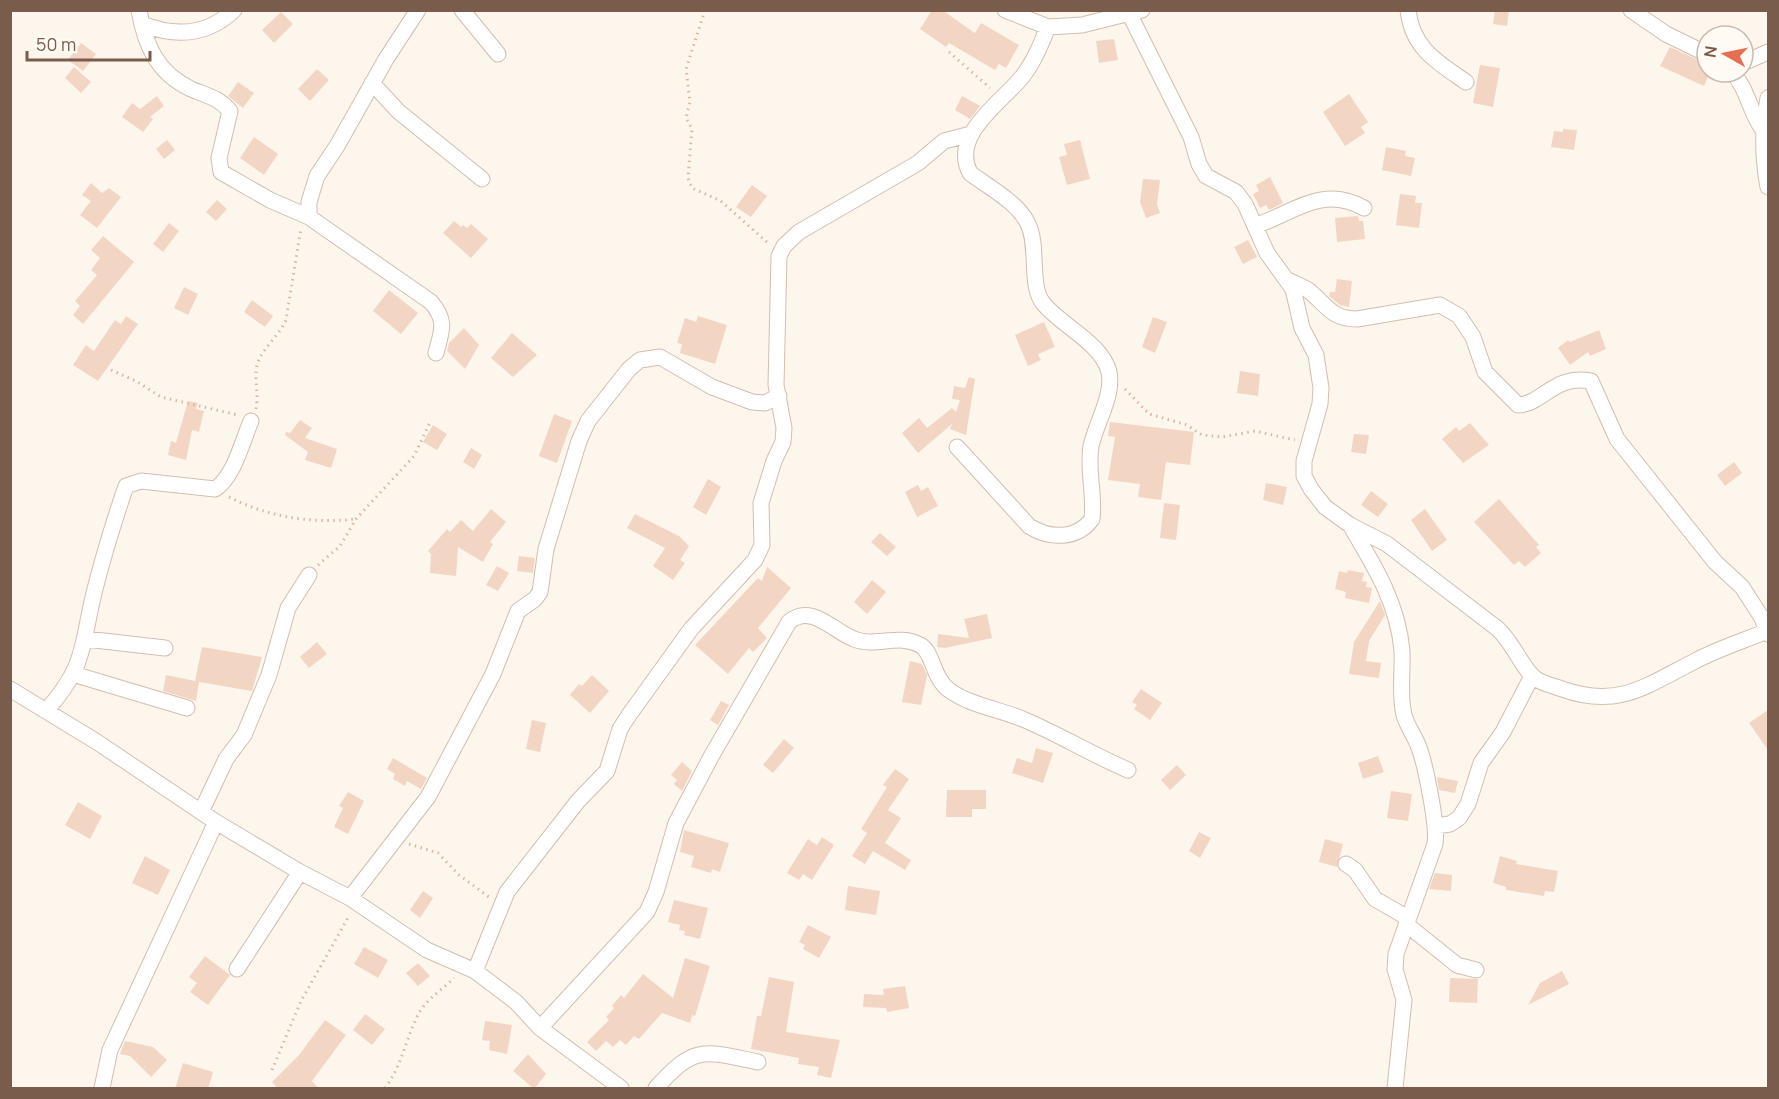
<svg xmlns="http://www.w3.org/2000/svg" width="1779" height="1099" font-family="Manrope,sans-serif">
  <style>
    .building { fill: #f3d5c3 }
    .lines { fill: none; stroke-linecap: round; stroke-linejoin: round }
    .minor-casing { stroke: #d1beb0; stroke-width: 17 }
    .path { stroke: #d9b8a5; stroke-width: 3; stroke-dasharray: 1.5 4.5; stroke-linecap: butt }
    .minor { stroke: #fff; stroke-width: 15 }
  </style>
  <rect width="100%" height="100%" fill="#fdf6ec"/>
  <path class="building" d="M932,10H942L975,33L981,23L1019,45L1006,68L999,64L995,70L949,43L946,47L920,29Z
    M1495,10H1509L1507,26L1493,24Z
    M281,12L293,24L274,43L262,30Z
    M1114,39L1118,60L1099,63L1096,41Z
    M81,43L96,54L83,71L68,60Z
    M1670,47L1707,64V72H1710L1704,86L1660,66Z
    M1480,65L1500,68L1493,107L1473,103Z
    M74,67L91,82L81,93L65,78Z
    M317,69L329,80L310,101L298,89Z
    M238,82L254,93L243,108L228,96Z
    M1349,94L1368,122L1361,127L1365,133L1345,146L1323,112Z
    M157,96L164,106L150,117L153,119L143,132L122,117L132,103L140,109Z
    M962,96L980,106L970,119L955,110Z
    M1563,129L1577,130L1574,150L1551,147L1554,131L1563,132Z
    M254,137L278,154L264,175L240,158Z
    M167,140L175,150L164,159L156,149Z
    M1080,140L1090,179L1067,185L1059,157L1067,155L1064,144Z
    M1386,147L1406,151L1405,156L1415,158L1411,176L1382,170Z
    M1270,177L1283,203L1269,210L1266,205L1260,208L1253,194L1259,191L1256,185Z
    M1143,179L1160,180L1157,204L1160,213L1146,218L1140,202Z
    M91,183L102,193L109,188L121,197L97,228L80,215L91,201L82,195Z
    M752,185L767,196L751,217L736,207Z
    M1400,194L1416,196L1415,203H1422L1419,228L1396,225Z
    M217,200L227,209L216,221L206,212Z
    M1358,216L1359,221H1363L1365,239L1337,242L1335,218Z
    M454,221L461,227L463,225L467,228L471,224L488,239L471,258L443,233Z
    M169,223L179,231L163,252L153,244Z
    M103,236L134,262L83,324L73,315L80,306L75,301L97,275L91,270L100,258L91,250Z
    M1248,240L1257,257L1243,264L1234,247Z
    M1337,279L1352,281L1349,307L1340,305L1329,296L1330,292H1335Z
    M184,287L198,294L188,315L174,308Z
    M389,290L418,313L401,334L373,311Z
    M252,300L273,316L265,327L244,312Z
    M126,316L138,324L98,381L73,365L86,345L94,351L115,320L121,324Z
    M698,316L727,325L715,364L680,353L682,344L677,343L685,318L696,322Z
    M1153,317L1167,322L1155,353L1142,347Z
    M1044,322L1055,347L1038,354L1041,360L1028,366L1015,335Z
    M464,328L479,345L465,369L447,351L449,343Z
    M1599,330L1606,349L1590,356L1588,352L1570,365L1558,348L1568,340L1570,342Z
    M512,333L537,355L513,377L491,358Z
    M1240,371L1260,374L1258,396L1237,393Z
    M969,377L975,379L966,435L950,429L952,424L918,453L902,433L919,418L927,428L952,408L956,412L960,400L952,399L954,386L965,388Z
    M188,401L198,403L196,409L204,411L199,432L192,430L186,460L168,455L171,441L176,443Z
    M554,414L572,421L557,463L539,456Z
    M300,420L312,428L305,438L337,449L331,468L305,460L308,452L285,435L286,432L290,433Z
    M1110,422L1194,432L1190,465L1166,462L1161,500L1138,497L1140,484L1108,480L1115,437L1108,436Z
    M1470,423L1489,445L1463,463L1442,439L1456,427L1459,431Z
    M433,425L447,434L437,450L423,442Z
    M1354,434L1369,435L1366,454L1351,452Z
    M471,448L482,455L474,469L463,462Z
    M1734,462L1742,473L1725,486L1717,475Z
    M708,479L721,487L706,515L693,507Z
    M1266,483L1287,487L1283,505L1263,500Z
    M918,485L921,491L928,487L938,506L917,517L905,492Z
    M1371,491L1388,504L1378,517L1361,505Z
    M1499,499L1539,545L1536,547L1541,553L1525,567L1519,561L1514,565L1474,522Z
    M1164,503L1180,505L1176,540L1160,538Z
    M491,509L506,522L490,542L493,544L483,562L458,547L456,576L430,573L431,554L428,551L447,529L450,532L461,520L473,531Z
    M1425,509L1447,540L1432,551L1411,520Z
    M635,514L679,536L689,546L680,560L685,563L673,580L653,566L665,548L627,528Z
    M880,533L896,547L887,556L871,542Z
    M519,556L535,558L533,573L517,571Z
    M497,566L509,573L498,591L486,585Z
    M767,567L791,588L758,628L767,638L753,652L749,648L728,674L695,645L758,578L762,581Z
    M1348,570L1364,573L1362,581L1367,582L1366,587L1372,588L1369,603L1345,598L1346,592L1335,589L1339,571L1347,573Z
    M872,580L886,592L867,614L854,602Z
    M1380,601L1385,615L1369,641L1366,661L1381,663L1379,678L1349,674L1354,642Z
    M987,614L992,638L945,648L937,647L938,634L969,638L964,619Z
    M317,642L327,654L309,668L300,657Z
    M202,647L262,657L252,691L199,682L196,701L163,691L166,675L195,681Z
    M910,661L922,664L927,675L921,705L902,702Z
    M592,675L609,691L590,713L570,695L579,684L582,686Z
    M1141,689L1162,703L1150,720L1134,709L1137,705L1132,702Z
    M721,701L729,705L718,725L710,720Z
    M1768,710V750L1749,723Z
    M532,720L546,723L540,752L526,749Z
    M784,739L794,748L773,773L763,765Z
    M1036,748L1053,753L1043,783L1012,773L1017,758L1032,763Z
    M1378,756L1384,772L1363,779L1358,763Z
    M393,758L427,778L421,789L407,781L405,786L393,779L395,774L387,769Z
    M682,762L692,771L682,791L674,784L677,780L671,775Z
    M1177,765L1186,775L1170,790L1161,780Z
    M895,769L909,779L888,810L901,818L885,843L911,860L905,870L873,851L865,864L852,856L867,833L861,829L887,787L883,785Z
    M1437,777L1458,781L1455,793L1439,790Z
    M947,790H986V809H972V817H946Z
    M1391,791L1412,794L1408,821L1387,818Z
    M348,792L364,801L348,834L334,827L343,808L339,806Z
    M78,802L102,816L90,839L65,825Z
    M684,830L729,843L720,872L712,869L711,873L691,867L694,856L680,852Z
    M1199,832L1211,838L1200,858L1189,851Z
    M822,837L834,845L812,880L803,874L799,880L787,873L808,839L817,845Z
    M1325,839L1343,844L1337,867L1319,862Z
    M145,856L170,870L158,895L132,883Z
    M1500,856L1517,861L1516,864L1558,871L1554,892L1545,891L1544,896L1506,890V887L1493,883Z
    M1435,873L1452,875L1451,891L1429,889Z
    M848,886L880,891L876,915L845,910Z
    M423,891L433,898L420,918L410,910Z
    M674,900L708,908L700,939L684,935L685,931L679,930L680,925L668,922Z
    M808,925L831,937L819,958L803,949L805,945L799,942Z
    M364,947L388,960L378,978L354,964Z
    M205,956L230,975L208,1005L190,992L197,983L189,977Z
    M685,958L710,966L695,1016L692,1015L690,1023L662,1013L639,1039L634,1036L626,1045L620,1040L613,1047L606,1041L596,1051L587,1042L609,1020L606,1017L614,1008L612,1006L621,995L624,998L643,974L673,998Z
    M418,963L430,976L418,986L406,973Z
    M1562,971L1569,984L1528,1005L1540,983Z
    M769,977L794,982L786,1032L840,1040L831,1078L817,1075L819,1067L798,1064L799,1058L751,1049L757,1016H761Z
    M1450,978L1478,979L1477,1003L1449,1002Z
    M905,986L909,1008L887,1012L886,1008L863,1007L864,994L884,995L883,989Z
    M365,1014L385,1029L372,1045L353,1030Z
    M325,1020L346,1035L312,1081L319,1089H278L272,1082L299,1055Z
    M485,1021L512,1025L507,1054L489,1050L490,1041L482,1040Z
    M125,1041L153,1047L167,1060L151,1077L130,1056L120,1054Z
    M528,1054L546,1074L534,1089L513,1071Z
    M183,1063L213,1072L208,1089H175Z"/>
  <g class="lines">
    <defs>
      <path id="minor" d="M139,10C145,45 157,73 191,89C207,96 218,97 230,111L219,158L221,172L270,200L309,217L431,302C447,321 442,330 436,353
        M462,10L498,54
        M1005,10L1048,27L1082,25L1142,10
        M1408,10C1412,48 1437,62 1466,82
        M1631,10L1666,34L1707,54
        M1130,15L1191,137L1199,164L1206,176L1236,192L1245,204L1267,253L1293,289L1302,328L1316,355L1321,388L1320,404L1304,461V476L1311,489L1325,507L1350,525L1387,544L1498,629C1514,644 1523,670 1536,679C1544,684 1554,686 1562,689C1618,709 1646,686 1695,661C1718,649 1743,641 1767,631
        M142,24C175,37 207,36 234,10
        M1743,63L1768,52
        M1732,72C1748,89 1749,111 1763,130
        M372,83L399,112L482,179
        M1768,98C1762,129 1762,156 1768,187
        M309,217V202L317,176L337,146L386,59L418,10
        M1255,226C1295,212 1322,185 1364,208
        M1286,279C1293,283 1302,286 1308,290C1327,305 1331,319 1357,319L1440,305L1459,316L1473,337L1485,372L1518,405C1543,404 1554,374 1591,381L1617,439L1715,562L1742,587L1762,618L1768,634
        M957,447L1029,526C1049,539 1077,540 1092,519C1095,495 1087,470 1091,446C1096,423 1114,395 1109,372C1102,343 1060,325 1043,303C1029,286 1039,246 1028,224C1018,202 988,187 970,173C950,135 1002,102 1022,77C1034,62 1041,44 1048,27
        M1350,525C1374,565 1398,603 1402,651C1403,672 1399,695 1404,715C1407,726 1414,735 1418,745C1425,762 1438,826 1435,844L1396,954L1395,969L1404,1000L1395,1088
        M86,639L165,648
        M73,674L187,708
        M10,689L97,742L216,822L300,872L350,898L427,950L475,971L516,1002L540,1028L621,1088
        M46,711C86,666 81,647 94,593C103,557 114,521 126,486L141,481L215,489C234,477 242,442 251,421
        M201,812L226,759L244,735L269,675L288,608L309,575
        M1435,826L1450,824L1459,818L1468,804L1481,763L1503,732L1532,676
        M1346,864L1355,870L1375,899L1408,918
        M350,898L428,797L493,674L518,611L535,599L540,592L546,549L579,441L588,421L629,369L640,360L660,357L712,387L752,402L765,403L779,396
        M1406,924L1457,965L1476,970
        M237,969L300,872
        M475,971L507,892L578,801L607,771L620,729L629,715L691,629L755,560L762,545L761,503L774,461L783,442L784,428L776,385L779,256L784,246L799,232L918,163L944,141L971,134
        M540,1028L647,912L656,892L676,823L712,755L789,622C811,603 833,631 854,639C876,648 898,633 920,645C933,651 932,677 949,690C971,706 1000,709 1025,720C1060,735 1093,755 1128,770
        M102,1088L110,1050L216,822
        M656,1088C695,1044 704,1051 758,1062"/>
    </defs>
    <use href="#minor" class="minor-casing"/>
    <path class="path" d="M705,10L686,69L690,102L686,118L692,129L688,178L692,188L721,201L768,243
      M949,52L990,88
      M111,370L136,381L161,397L238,415
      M1125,389L1149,414L1187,425L1202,435L1222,437L1255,431L1295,440
      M256,409C259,394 254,379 257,365C262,348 279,336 286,320L301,228
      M229,497C268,517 312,524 356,519
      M318,565L340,546L356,519L414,456L431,420
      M409,844L438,853L459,875L489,897
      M272,1070L301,1001L349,916
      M385,1088C401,1067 405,1043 416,1019C424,1000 440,992 454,978"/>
    <use href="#minor" class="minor"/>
  </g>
  <rect width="1779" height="1099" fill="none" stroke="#7a5c4d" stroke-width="24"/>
  <g transform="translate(1725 54) rotate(279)"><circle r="28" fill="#fffaf3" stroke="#cabbb1" stroke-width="1.5"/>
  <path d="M0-4.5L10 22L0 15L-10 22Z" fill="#e76f51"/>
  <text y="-9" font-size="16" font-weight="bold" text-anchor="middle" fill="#7a5c4d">N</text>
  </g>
  <path d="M27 51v9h123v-9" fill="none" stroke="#7a5c4d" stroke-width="3"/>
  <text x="36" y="51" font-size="18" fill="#7a5c4d" stroke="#fffaf3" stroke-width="4.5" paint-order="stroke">50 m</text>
</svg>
